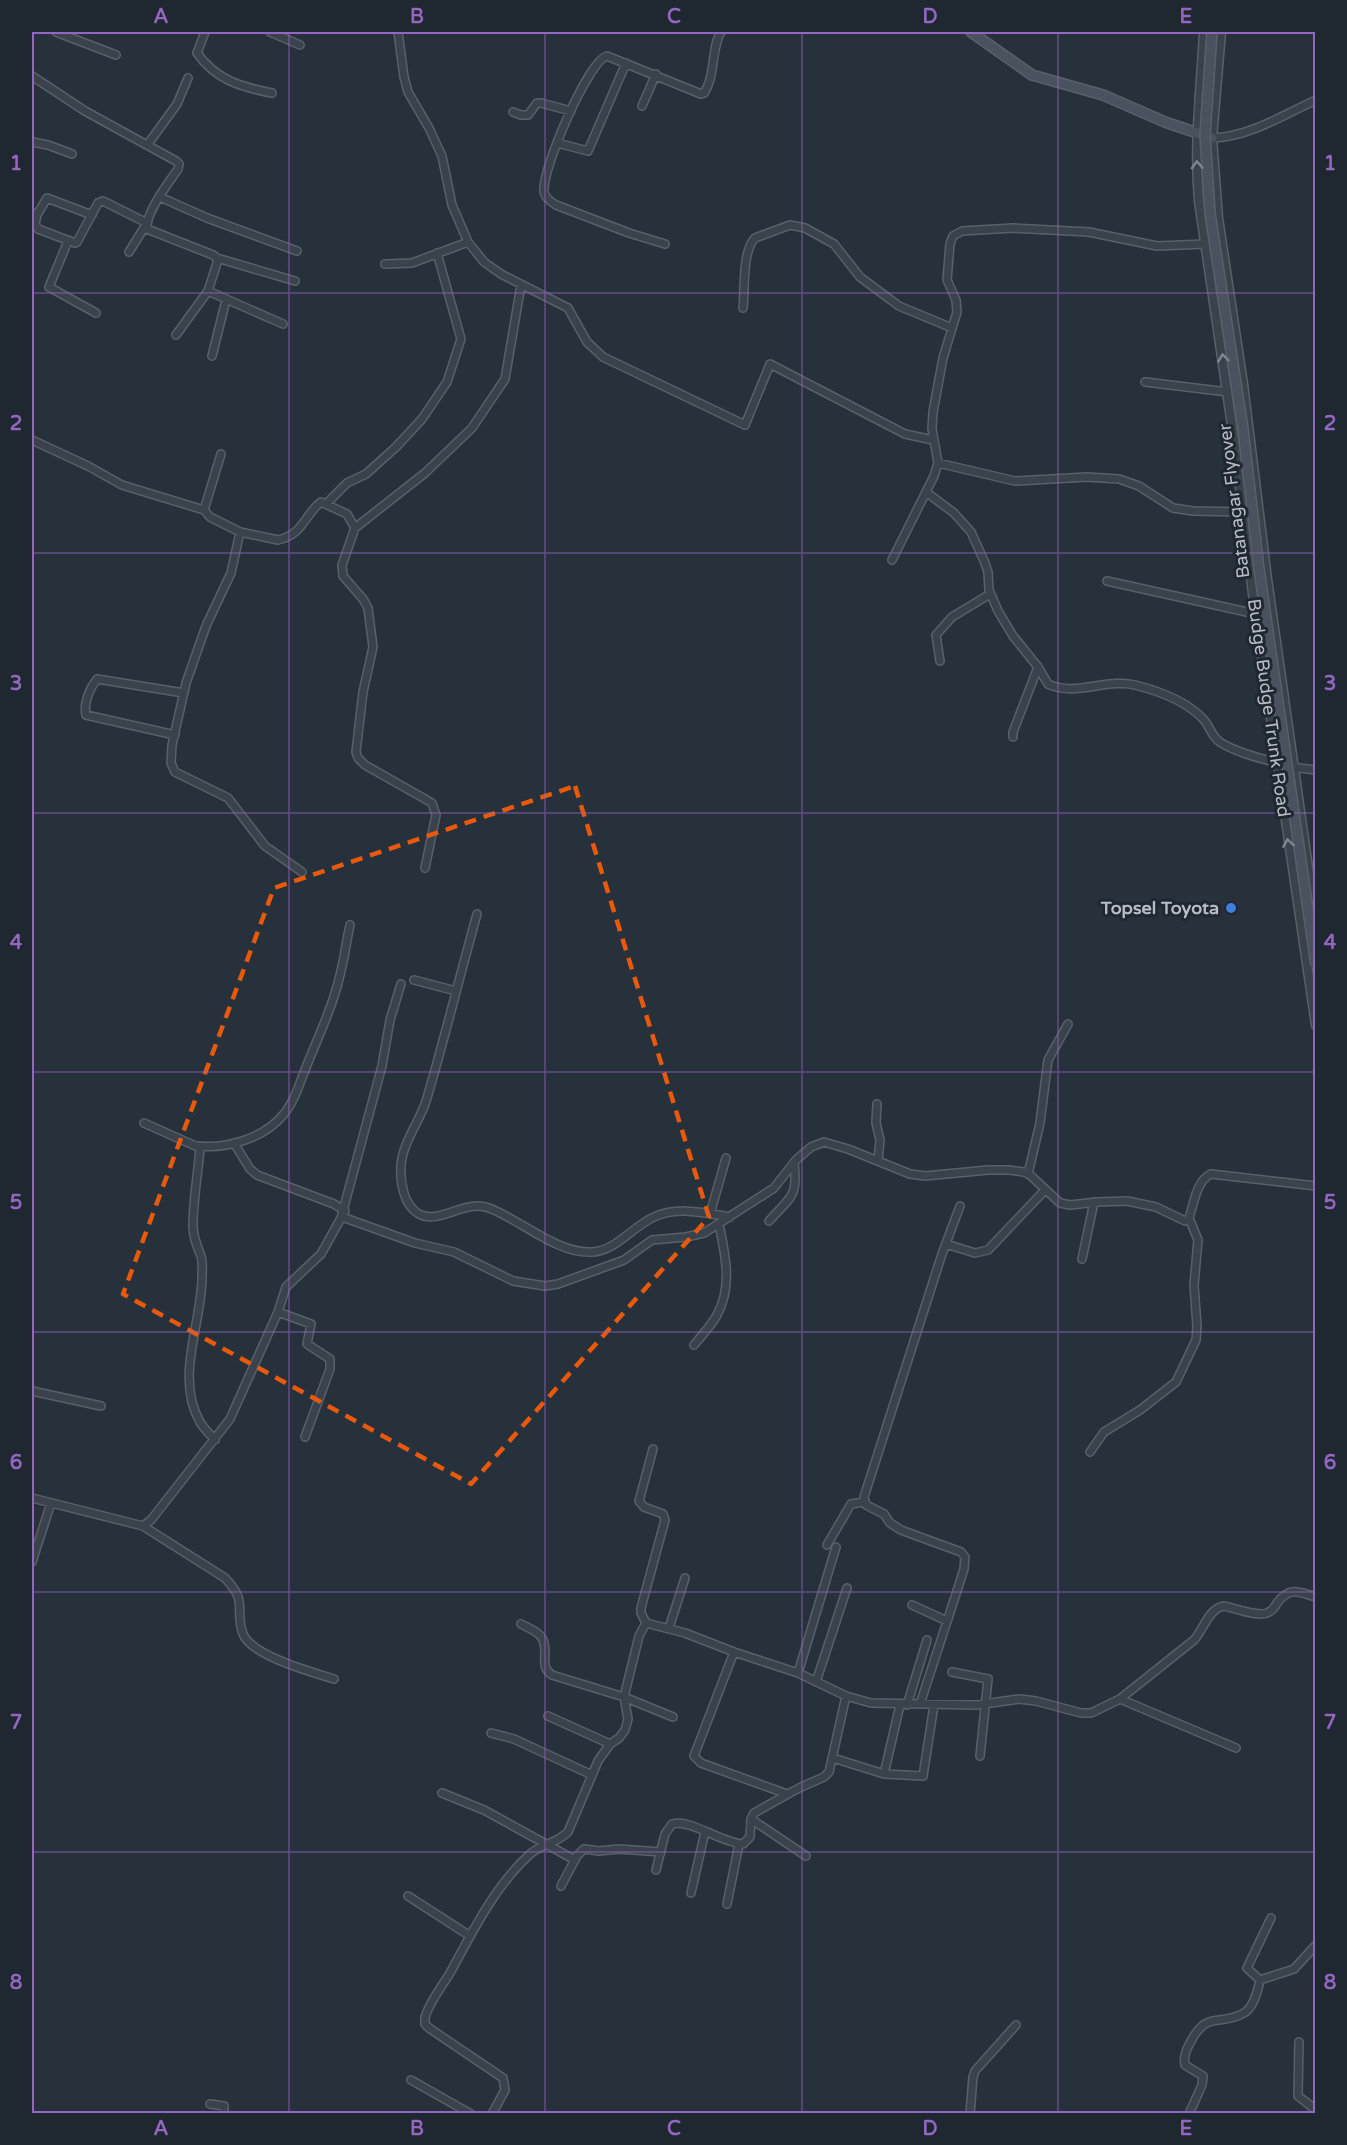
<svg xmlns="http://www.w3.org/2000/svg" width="1347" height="2145" font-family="'Varela Round',sans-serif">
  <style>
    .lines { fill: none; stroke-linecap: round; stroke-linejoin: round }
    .minor-casing { stroke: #586069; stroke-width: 10 }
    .tertiary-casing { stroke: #586069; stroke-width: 11 }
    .secondary-casing { stroke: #586069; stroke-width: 12 }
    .minor { stroke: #3a424b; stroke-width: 7 }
    .tertiary { stroke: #3a424b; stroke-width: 8 }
    .secondary { stroke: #49525e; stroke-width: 9 }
    .secondary-bridge-casing { stroke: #586069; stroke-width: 12; stroke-linecap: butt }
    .secondary-bridge { stroke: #49525e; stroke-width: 9 }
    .oneway { stroke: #7e868f }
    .marked { fill: none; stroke: #e8590c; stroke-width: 4.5; stroke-dasharray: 12 8; stroke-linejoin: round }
    .grid { fill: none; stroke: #9366c2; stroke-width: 1.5; stroke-opacity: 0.55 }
    .shop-dot { fill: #3f7fe0; stroke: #1f2730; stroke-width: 2 }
    .labels { text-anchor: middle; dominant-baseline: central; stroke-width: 6; stroke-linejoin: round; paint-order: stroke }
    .street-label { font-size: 18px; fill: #b6bdc7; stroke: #1f2730 }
    .poi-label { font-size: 18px; font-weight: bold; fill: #b6bdc7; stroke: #1f2730; text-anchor: end }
    .neatline { fill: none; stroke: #9366c2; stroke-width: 2 }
    .grid-label { font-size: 20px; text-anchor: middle; font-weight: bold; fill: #9366c2 }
  </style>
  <rect width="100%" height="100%" fill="#27313b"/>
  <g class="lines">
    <defs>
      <path id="minor" d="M56,32L116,55
        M205,32L197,53C216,80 241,87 272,93
        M270,32L300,45
        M398,32L404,77L408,92L429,128L442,156L452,205L468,242L484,262L501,274L568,308L587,342L603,357L745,425L770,364L905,434L933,440
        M32,76L85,111L176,161L179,164L178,169C169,182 145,213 147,229L213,255L217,258V263L208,291L283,324
        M642,106L656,74
        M513,112L521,115H528L537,103H541L571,111
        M1212,138C1249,137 1283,115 1316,100
        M32,142L48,145L72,154
        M557,143L588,151L626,63
        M148,144L177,104L188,78
        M160,197L207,218L297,251
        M32,213L37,215L47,198L92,215
        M37,215L35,224L38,229L75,243L77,242L98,203L103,201L147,223L129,252
        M68,241L49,287L96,313
        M665,244L629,233L556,205C551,202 545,198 544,192C541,171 588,61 607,56L701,94L704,93C716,75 711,47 721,32
        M217,258L295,281
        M385,264L412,263L468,242
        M743,308C745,289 742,251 755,238L790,225L805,228L834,244L860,277L899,306L952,328
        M176,335L208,291
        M212,356L226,300
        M1145,382L1228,392
        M32,440L88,466L122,485L204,510
        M221,454L204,510L210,517L240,532
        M938,463L1015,481L1087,477L1119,479L1139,486L1173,508L1193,511L1243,512
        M926,492L954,513L971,532L985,563L988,572L989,590L998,611L1013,636L1038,667L1048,684C1075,697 1107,678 1135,685C1159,691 1187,701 1204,720C1210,727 1212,737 1220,742C1234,752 1263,759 1281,764
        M327,503L347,483L366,474L396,447L422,419L447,382L461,339L437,253
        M355,528L425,473L472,428L505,379L521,285
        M892,560L934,476L938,463L932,429L933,412L943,358L957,312L956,300L947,280L950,244L953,236L962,231L1013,228L1089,232L1157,246L1206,244
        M1107,581L1256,614
        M940,661L936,635L952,617L990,594
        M175,735L86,715C83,703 90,688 97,679L184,693
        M1013,737V732L1038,667
        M1291,767L1316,770
        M302,872L265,846L228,798L175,772L171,763L172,745L186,683L206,626L231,573L240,532L278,540C304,534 304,515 321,502L347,514L355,528L342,565L343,576L363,599L368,608L373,647L363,692L356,752L358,758L365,765L432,803L436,815L425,868
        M477,914C460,975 445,1037 427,1098C421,1120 403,1141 401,1165C400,1181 403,1205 419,1214C440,1225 464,1199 489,1208C521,1220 557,1254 592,1252C616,1251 633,1226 654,1217C678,1206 706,1213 730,1217
        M414,980L456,991
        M877,1104L876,1123L880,1140L878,1161
        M144,1123L200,1148C198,1174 193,1200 193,1226C193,1237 197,1246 201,1256C203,1263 202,1272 202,1279C201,1326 175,1378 200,1422C204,1429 210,1434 215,1440
        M234,1143L250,1169L257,1175L334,1204L345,1211
        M199,1146C227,1149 264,1138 283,1115C295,1101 300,1082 307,1065C318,1037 332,1009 339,979C344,961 346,943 350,925
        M1028,1174L1040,1123L1048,1060L1068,1024
        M710,1214L726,1158
        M341,1218L382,1066L390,1020L401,984
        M769,1221C791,1196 798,1198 794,1163
        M946,1244L975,1253L988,1250L1045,1190
        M1082,1259L1094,1202
        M278,1312L311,1324L307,1344L330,1359V1369L305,1437
        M694,1345C702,1335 711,1326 717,1315C733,1286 725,1254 719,1224
        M32,1391L101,1406
        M1090,1452L1104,1432L1140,1410L1176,1382L1196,1340L1197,1326L1194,1285L1198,1240L1189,1218
        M32,1498L135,1524L143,1526L151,1520L230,1419L278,1312L286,1287L321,1254L341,1218H345L415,1243L454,1252L513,1281L545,1286L558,1284L624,1260L652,1240L686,1237L704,1233L774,1188L796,1160L811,1147L824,1142L848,1149L910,1174L925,1176L988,1170H1009L1024,1172L1030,1175L1060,1203L1070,1205L1097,1202L1127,1201L1156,1207L1185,1221L1189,1218C1194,1204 1196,1181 1211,1174L1316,1186
        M143,1526L225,1578C249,1603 234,1608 243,1634C252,1656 312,1672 334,1679
        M827,1545L851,1504L864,1502
        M32,1562L51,1503
        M912,1605L947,1621
        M646,1623L641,1613V1608L665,1520L663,1514L644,1507L639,1501L653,1449
        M521,1624C528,1628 538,1631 542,1638C550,1651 538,1666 552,1675L624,1697L673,1717
        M669,1628L685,1578
        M734,1652L694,1756L701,1763L787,1794
        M952,1672L988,1679L980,1756
        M798,1673L836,1547
        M816,1682L847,1588
        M1120,1699L1236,1748
        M920,1704L956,1594L964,1569L965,1557L961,1552L901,1530L890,1523L884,1514L866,1505L864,1497L942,1254L960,1206
        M907,1705L927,1640
        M548,1716L610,1744
        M491,1733L514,1739L592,1775
        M833,1758L884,1774L923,1776L934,1705
        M884,1774L900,1705
        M442,1793L484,1810L575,1860
        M751,1819L806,1856
        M656,1870L665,1834L672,1824C692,1819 721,1843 743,1844L750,1837L751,1819L754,1813L799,1788L824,1777L829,1772L846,1696
        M561,1886L577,1856L584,1849L599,1851L619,1849L661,1852
        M691,1893L705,1832
        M408,1896L470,1936
        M727,1904L739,1844
        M1260,1980L1294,1969L1316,1945
        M1299,2042L1298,2096L1316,2110
        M411,2080L471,2114
        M210,2104L224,2106V2114
        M492,2114L505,2090L503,2078L429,2028L425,2024V2017C430,2001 441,1988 450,1973C472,1933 494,1887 529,1855C540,1844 556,1844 568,1832L598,1761L610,1744L619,1738L625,1730L628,1719L624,1697L639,1636L646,1623L685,1633L734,1652L798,1673L846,1696L871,1703L977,1705L1019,1699L1036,1701L1081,1713H1091L1120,1699L1194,1640C1204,1629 1208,1609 1224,1606C1234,1608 1258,1617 1267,1613C1272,1611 1275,1607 1277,1603C1290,1586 1298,1592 1316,1597
        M970,2114L973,2077L975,2071L1016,2025
        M1189,2114L1202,2085L1203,2076L1185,2065C1183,2057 1186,2050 1190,2043C1207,2009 1220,2027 1244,2013C1253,2008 1258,1990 1260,1980L1247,1968L1271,1918"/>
      <path id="tertiary" d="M1204,32C1201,90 1194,142 1199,201L1235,446L1254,602L1316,1025
        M1221,32L1212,138L1218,218L1243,384L1267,579L1316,924"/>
      <path id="secondary" d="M971,32L1032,75L1103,95L1165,122L1212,138"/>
    </defs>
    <use href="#minor" class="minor-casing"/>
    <use href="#tertiary" class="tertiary-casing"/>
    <use href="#secondary" class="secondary-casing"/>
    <use href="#minor" class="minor"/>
    <use href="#tertiary" class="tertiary"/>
    <use href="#secondary" class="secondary"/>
    <defs>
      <path id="secondary-bridge" d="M1212,32L1205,135L1210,213L1243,429L1259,569L1316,965"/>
    </defs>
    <use href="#secondary-bridge" class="secondary-bridge-casing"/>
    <use href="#secondary-bridge" class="secondary-bridge"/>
  </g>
  <defs><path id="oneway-chevron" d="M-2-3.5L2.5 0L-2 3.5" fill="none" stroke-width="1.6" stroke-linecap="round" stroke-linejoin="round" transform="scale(1.5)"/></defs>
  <g class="oneway">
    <use href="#oneway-chevron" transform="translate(1197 165) rotate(-92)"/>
    <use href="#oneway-chevron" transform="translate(1223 358) rotate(-98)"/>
    <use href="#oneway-chevron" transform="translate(1288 843) rotate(-99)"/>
  </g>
  <path class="marked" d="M575,786L709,1217L471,1484L123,1294L274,888Z"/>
  <path class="grid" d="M289,32V2114M545,32V2114M802,32V2114M1058,32V2114M32,293H1316M32,553H1316M32,813H1316M32,1072H1316M32,1332H1316M32,1592H1316M32,1852H1316"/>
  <circle class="shop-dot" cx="1231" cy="908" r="6"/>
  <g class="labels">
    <g class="street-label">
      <text transform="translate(1234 501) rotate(-97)">Batanagar Flyover</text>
      <text transform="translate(1269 708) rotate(82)">Budge Budge Trunk Road</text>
    </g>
    <g class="poi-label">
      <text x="1219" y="908">Topsel Toyota</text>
    </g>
  </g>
  <rect width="1347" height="2145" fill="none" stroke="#1f2730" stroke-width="66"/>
  <rect x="33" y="33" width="1281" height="2079" class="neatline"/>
  <g class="grid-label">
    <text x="161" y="23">A</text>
    <text x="417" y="23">B</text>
    <text x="674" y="23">C</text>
    <text x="930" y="23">D</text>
    <text x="1186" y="23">E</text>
    <text x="16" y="170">1</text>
    <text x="1330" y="170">1</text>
    <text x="16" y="430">2</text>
    <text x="1330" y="430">2</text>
    <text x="16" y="690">3</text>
    <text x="1330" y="690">3</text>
    <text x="16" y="949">4</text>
    <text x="1330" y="949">4</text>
    <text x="16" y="1209">5</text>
    <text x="1330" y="1209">5</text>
    <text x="16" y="1469">6</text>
    <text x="1330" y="1469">6</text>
    <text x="16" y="1729">7</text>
    <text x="1330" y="1729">7</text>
    <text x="16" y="1989">8</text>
    <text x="1330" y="1989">8</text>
    <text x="161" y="2135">A</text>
    <text x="417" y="2135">B</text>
    <text x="674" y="2135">C</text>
    <text x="930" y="2135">D</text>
    <text x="1186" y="2135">E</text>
  </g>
</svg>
